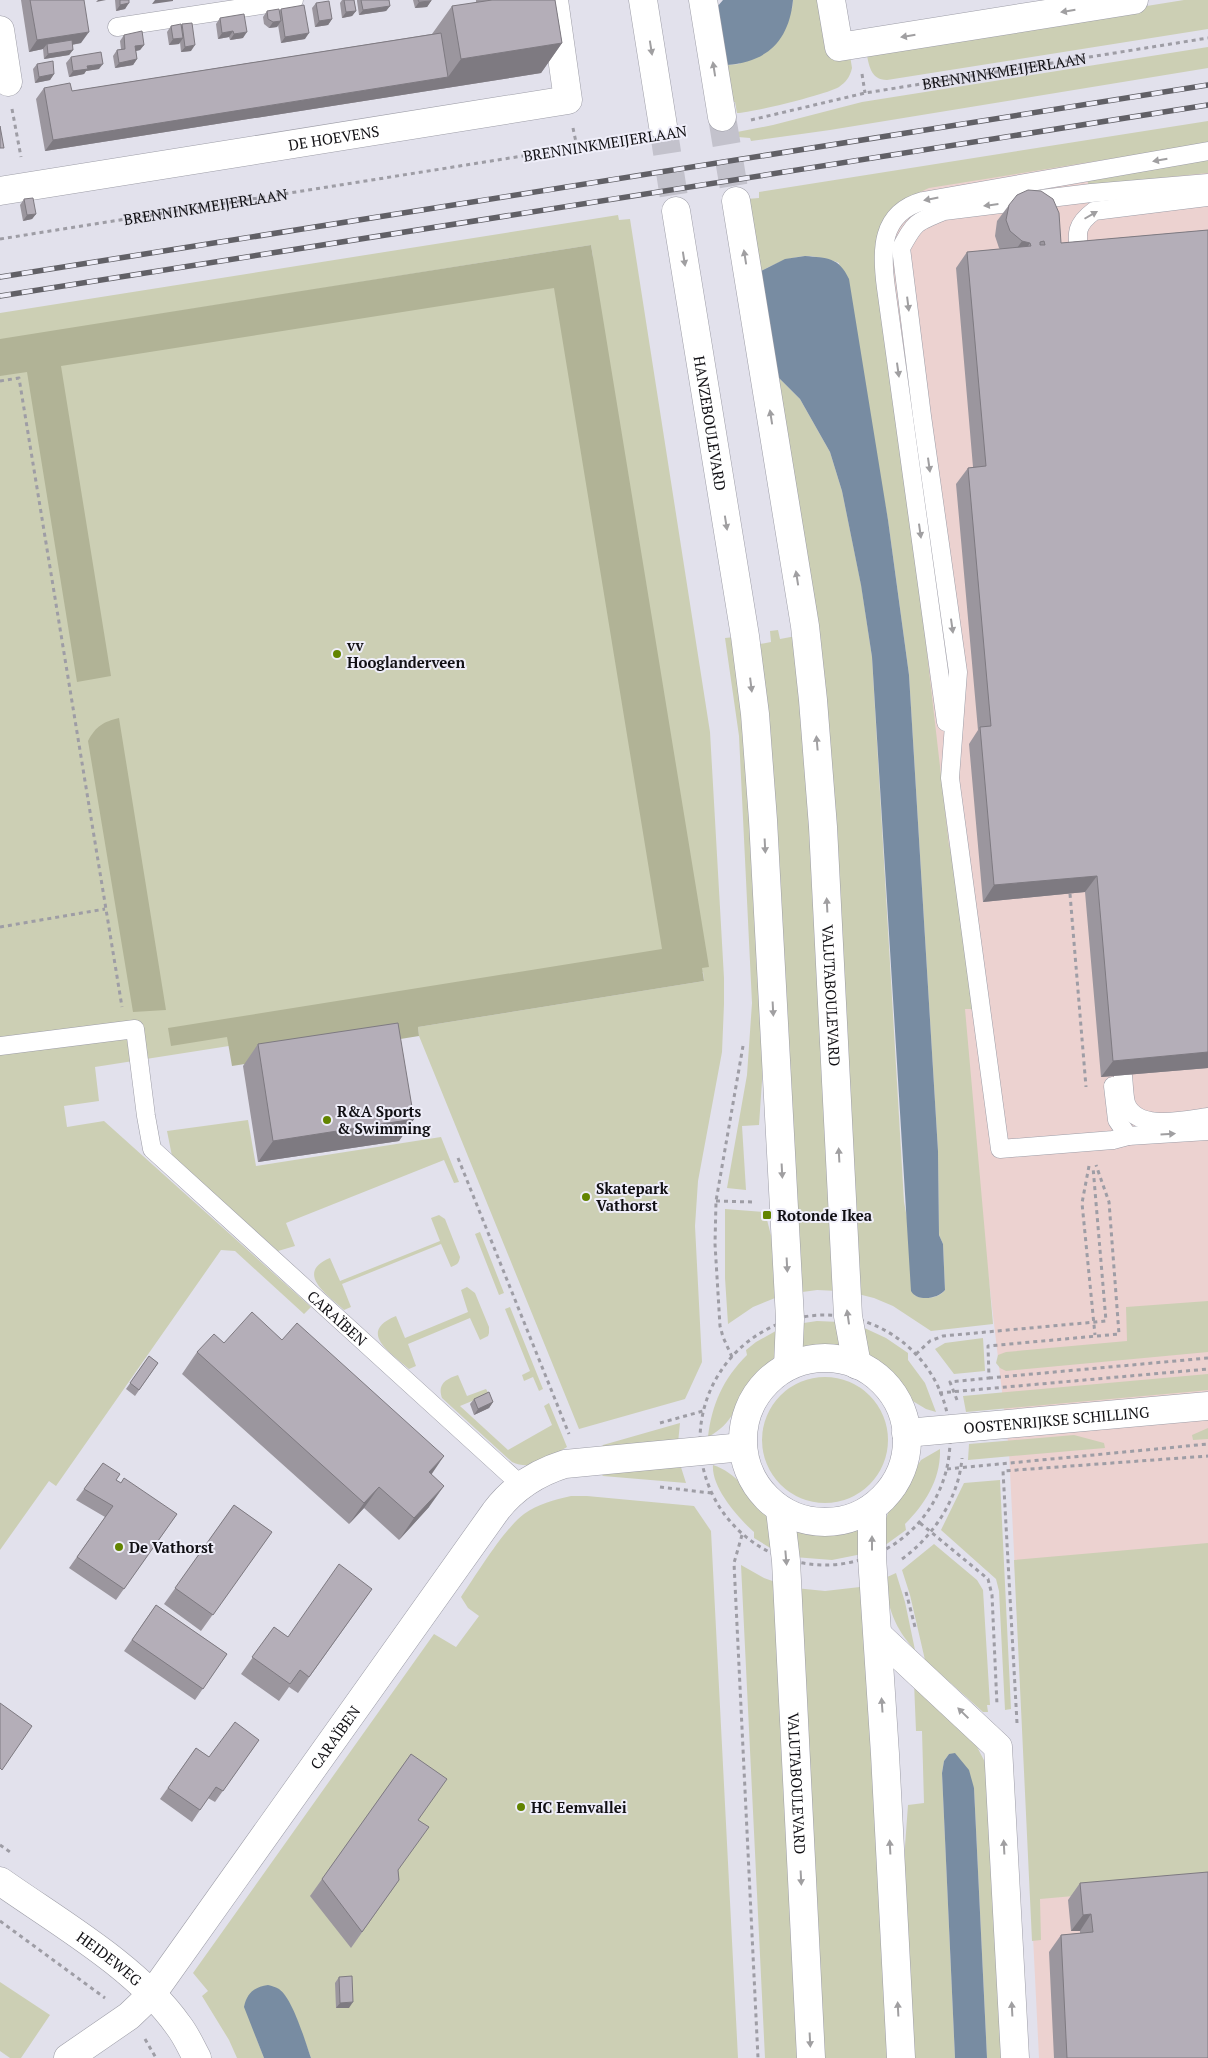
<svg xmlns="http://www.w3.org/2000/svg" width="1208" height="2058" font-family="'PT Serif',serif">
  <style>
    .commercial { fill: #ecd2d0 }
    .green { fill: #cccfb4; fill-rule: evenodd }
    .forest { fill: #b1b396 }
    .water { fill: #788ca2 }
    .lines { fill: none; stroke-linecap: round; stroke-linejoin: round }
    .secondary-tunnel { stroke: #c3c2cc; stroke-width: 28; stroke-dasharray: 28 14; stroke-linecap: butt }
    .service-casing { stroke: #9d9da7; stroke-width: 19 }
    .minor-casing { stroke: #9d9da7; stroke-width: 29 }
    .tertiary-casing { stroke: #9d9da7; stroke-width: 29 }
    .secondary-casing { stroke: #9d9da7; stroke-width: 29 }
    .path { stroke: #9e9da5; stroke-width: 3; stroke-dasharray: 4 4; stroke-linecap: butt }
    .service { stroke: #fff; stroke-width: 18 }
    .minor { stroke: #fff; stroke-width: 28 }
    .tertiary { stroke: #fff; stroke-width: 28 }
    .secondary { stroke: #fff; stroke-width: 28 }
    .rail-casing { stroke: #616066; stroke-width: 5.5 }
    .rail { stroke: #efeef9; stroke-width: 4; stroke-dasharray: 11; stroke-linecap: butt }
    .wall { fill: #9b969e }
    .shaded-wall { fill: #7e7a81 }
    .building { fill: #b4aeb8; stroke: #7e7a81; fill-rule: evenodd }
    .oneway { fill: #a09fa1 }
    .poi-dot { fill: #628400; stroke: #efeef9; stroke-width: 2 }
    .labels { text-anchor: middle; dominant-baseline: central; stroke-width: 4; stroke-linejoin: round; paint-order: stroke }
    .street-label { font-size: 15px; fill: #111014; stroke: #efeef9 }
    .poi-label { font-size: 15px; font-weight: bold; fill: #111014; stroke: #efeef9; text-anchor: start }
  </style>
  <rect width="100%" height="100%" fill="#e2e1ec"/>
  <path class="commercial" d="M1208,134V2058H1039L1009,1451L861,193Z"/>
  <path class="green" d="M793,0H841L852,68C850,77 846,82 839,87C828,94 751,113 737,113L735,102H733L727,65L739,64L792,9Z
    M1184,0H1208V29L887,80C870,80 869,64 866,51Z
    M1208,47V68L830,130L751,141L750,138L738,137L737,132L773,125L862,102Z
    M1208,121V143L929,188L905,199L879,233L875,248V268L905,461L949,845L962,892L974,1009H965L993,1324L931,1331L893,1306L874,1298L854,1293L776,375L800,399L830,452L842,491L861,584L872,657L904,1202L907,1218L914,1295C923,1300 938,1299 945,1290L943,1244L939,1235L938,1151L909,675L888,520L839,263C807,251 790,256 761,271L747,199L759,198V192Z
    M1208,160V173L1090,185L1088,184V180Z
    M618,215L619,220L630,219L710,732L724,978V1004L722,1052L698,1181L695,1226L702,1362L685,1399L579,1429L419,1036L418,1027L704,981L703,972L95,1067L99,1101L64,1106L67,1127L104,1121L311,1307L304,1314L235,1251L221,1250L56,1486L49,1481L0,1550V313ZM591,245L593,257L37,334Z
    M778,630L780,639L796,636L805,698L838,1291L817,1290L795,1293L755,645L771,642L770,631Z
    M735,637L741,672L766,1023L759,1125L742,1126L746,1190L727,1188L747,1075L752,1003L739,736L725,638Z
    M248,1120L256,1166L441,1137L459,1182L454,1183L444,1160L286,1223L295,1246L278,1251L172,1156L167,1131Z
    M725,1209L765,1212L778,1263L780,1296L753,1307L728,1324L725,1278Z
    M439,1215L445,1219L460,1257C459,1264 456,1265 451,1267L441,1244L342,1284L351,1307L344,1310C328,1295 294,1273 330,1258L340,1281L440,1241L431,1218Z
    M480,1232L504,1293L499,1295L475,1234Z
    M467,1287L475,1293L489,1327V1333L488,1336L480,1340L470,1318L408,1344L416,1366L409,1369C390,1352 357,1332 396,1316L405,1338L468,1312L461,1290Z
    M1208,1301V1352L1006,1371L1000,1368L996,1363L998,1355L1006,1352L1127,1341L1126,1307Z
    M510,1307L543,1389L539,1391L533,1377L524,1381L522,1375L530,1371L505,1309Z
    M817,1321L840,1322L839,1345L833,1349L802,1351L797,1324Z
    M858,1325L886,1338L908,1353V1360L925,1383L936,1412L926,1409L911,1400L890,1375L870,1357L863,1344Z
    M781,1328C780,1336 780,1344 777,1351C772,1365 760,1373 751,1384C736,1405 733,1424 708,1437C712,1404 723,1379 747,1355L746,1350L756,1342Z
    M983,1338L985,1371L954,1374L935,1349L945,1343Z
    M1208,1374V1390L1199,1391L966,1412L963,1396Z
    M458,1375L467,1396L486,1389L489,1394L460,1406L508,1450L552,1425L544,1406L549,1403L567,1447C549,1457 533,1472 512,1462L442,1398C437,1384 446,1379 458,1375Z
    M762 1440a63 63 0 1 1 126 0a63 63 0 1 1-126 0Z
    M680,1423L678,1443L601,1448L603,1445Z
    M1208,1428V1439L1193,1440L1192,1435Z
    M1074,1435L1104,1443L1105,1448L968,1460L969,1444Z
    M940,1449C941,1479 925,1504 905,1524L906,1530L884,1546L885,1521L890,1508L921,1460Z
    M680,1464L686,1483L603,1476L601,1474Z
    M713,1465C737,1473 750,1494 765,1513L769,1520L772,1549L754,1538V1532C738,1518 711,1487 713,1465Z
    M1000,1480L1011,1709L1005,1710L999,1591L996,1579L941,1530L964,1483Z
    M571,1496H587L694,1506L711,1531L738,2058H311L297,2020L285,1996L256,2037L264,2058H237L229,2040L202,1996L208,1991L193,1973L434,1634L456,1647L479,1616L468,1608L461,1597C477,1574 503,1530 524,1514C538,1504 554,1500 571,1496Z
    M856,1528L859,1529L867,1553L832,1560L794,1557L796,1533L799,1531L832,1533Z
    M1208,1543V1884L1040,1899L1041,1940L1032,1941L1014,1560Z
    M934,1544L977,1580L983,1590L990,1705H987L988,1712H983L925,1660L910,1595L902,1570Z
    M741,1565L764,1578L778,1583L802,2058H765Z
    M896,1573L905,1602L915,1650C895,1629 887,1607 885,1578Z
    M860,1587L893,2058H818L795,1588L825,1591Z
    M914,1682L976,1745L986,1764L1005,2058H987L974,1788L949,1754L944,1761L942,1773L955,2058H909L901,1901L908,1805L924,1803L922,1731H916Z
    M0,1982L50,2015L21,2058H10L0,2051Z"/>
  <path class="forest" d="M591,245L709,967L702,968L704,981L418,1027L419,1036L232,1066L227,1037L171,1046L168,1028L662,949L554,288L61,366L111,676L77,682L27,372L0,376V339Z
    M119,718L166,1010L133,1012L88,741C96,726 103,722 119,718Z"/>
  <path class="water" d="M723,0H793C789,41 767,62 727,65L717,7Z
    M805,256C827,258 839,257 849,279L888,520L909,675L938,1151L939,1235L943,1244L945,1290C938,1299 917,1302 911,1291L872,657L861,585L842,491L830,452L800,399L776,375L761,271L785,259Z
    M955,1753L969,1770L974,1788L987,2058H955L942,1773L944,1761L949,1754Z
    M268,1985C272,1986 276,1987 279,1989C293,1999 305,2041 311,2058H264L244,2007C247,1993 254,1987 268,1985Z"/>
  <g class="lines">
    <path class="secondary-tunnel" d="M722,117L736,201
      M663,126L676,211"/>
    <defs>
      <g id="service">
        <path d="M117,27L294,0"/>
        <path d="M1208,183L1091,193L944,211C916,222 915,222 901,248L922,416L958,672L950,778L1000,1149L1113,1140L1128,1136L1208,1131"/>
        <path d="M1080,257C1077,234 1074,226 1094,211L1208,197"/>
        <path d="M946,722L886,288C881,251 880,213 923,201L1208,151"/>
        <path id="s3" d="M0,1046L135,1029L146,1116L152,1149L521,1485"/>
        <path d="M1123,1076C1124,1084 1124,1095 1126,1103C1136,1132 1185,1120 1208,1117"/>
        <path d="M1113,1086L1117,1120L1128,1136"/>
      </g>
      <g id="minor">
        <path d="M831,0L839,47L1134,0"/>
        <path d="M0,30L8,82"/>
        <path id="s4" d="M0,191L568,100L554,0"/>
        <path d="M878,1635L998,1747L1015,2058"/>
        <path d="M68,2058L129,2016L152,1994"/>
      </g>
      <g id="tertiary">
        <path id="s5" d="M906,1433L1208,1406"/>
        <path id="s6" d="M0,1881C58,1922 137,1967 178,2025C186,2035 191,2047 197,2058"/>
        <path id="s7" d="M152,1994L495,1512C513,1488 536,1473 565,1464L743,1447"/>
      </g>
      <g id="secondary">
        <path d="M643,0L663,126"/>
        <path d="M703,0L722,117"/>
        <path id="s8" d="M736,201L805,626L813,700L823,827L848,1316L857,1365"/>
        <path id="s9" d="M676,211L745,636L755,714L763,820L790,1319L788,1366"/>
        <circle cx="825" cy="1440" r="82"/>
        <path d="M872,1508V1557L885,1754L901,2058"/>
        <path id="s10" d="M780,1510L786,1561L811,2058"/>
      </g>
    </defs>
    <use href="#service" class="service-casing"/>
    <use href="#minor" class="minor-casing"/>
    <use href="#tertiary" class="tertiary-casing"/>
    <use href="#secondary" class="secondary-casing"/>
    <g class="path">
      <path d="M862,74L865,93"/>
      <path d="M12,109L21,157"/>
      <path id="s1" d="M751,120L865,93L1208,38"/>
      <path d="M573,128L577,147"/>
      <path id="s2" d="M0,239L636,138"/>
      <path d="M0,381L19,378L122,1007"/>
      <path d="M1070,894L1086,1087"/>
      <path d="M0,927L105,909"/>
      <path d="M458,1158L569,1434"/>
      <path d="M1089,1166L1082,1203L1095,1335"/>
      <path d="M716,1201L754,1202"/>
      <circle cx="825" cy="1440" r="125"/>
      <path d="M916,1354L930,1341L943,1336L1106,1321L1093,1167"/>
      <path d="M732,1357L723,1337L720,1326L715,1244L716,1201L743,1046"/>
      <path d="M989,1378L1208,1358"/>
      <path d="M939,1393L1208,1369"/>
      <path d="M957,1400L950,1382L989,1378L988,1346L1119,1334L1109,1202L1096,1165"/>
      <path d="M660,1423L703,1411"/>
      <path d="M947,1469L1208,1444"/>
      <path d="M660,1487L711,1493"/>
      <path d="M920,1523L988,1579L992,1595L997,1705"/>
      <path d="M742,1535L734,1563L758,2058"/>
      <path d="M902,1559C934,1536 959,1497 962,1458"/>
      <path d="M906,1592L915,1627"/>
      <path d="M1017,1723L1003,1471L1208,1456"/>
      <path d="M0,1845L10,1852"/>
      <path d="M0,1921L105,1998"/>
      <path d="M145,2039L156,2058"/>
    </g>
    <use href="#service" class="service"/>
    <use href="#minor" class="minor"/>
    <use href="#tertiary" class="tertiary"/>
    <use href="#secondary" class="secondary"/>
    <defs>
      <path id="rail" d="M0,277L1208,85
        M0,296L1208,105"/>
    </defs>
    <use href="#rail" class="rail-casing"/>
    <use href="#rail" class="rail"/>
  </g>
  <path class="wall" d="M21,0H84L81,43L72,45L73,50L69,55L44,59L43,49L29,52Z
    M115,0H129L125,9L116,11Z
    M342,0H354L356,11L352,16L342,18L340,3Z
    M357,0H389L390,6L386,11L359,15L357,1Z
    M413,0H431V1L427,7L415,8Z
    M476,0H555L562,43L541,73L45,151L36,99L44,88L72,91L432,34L452,6L476,3Z
    M316,3L332,19L328,25L315,27L312,8Z
    M281,9L305,39L281,43L278,25L277,27L269,28L264,24L263,17L267,11H279Z
    M220,18L243,38L230,40L229,37L218,39L216,24Z
    M182,24L191,51L181,52L180,42L179,44L169,45L167,32L171,26L181,25Z
    M124,35L144,45L140,50L136,51L137,59L133,65L115,68L113,56L117,50L121,49L120,41Z
    M71,57L99,69L86,71L84,74L69,77L66,63Z
    M37,64L54,74L50,80L35,83L33,69Z
    M24,199L36,214L32,219L23,221L20,205Z
    M1009,205L1061,243L1208,230V1068L1101,1077L1085,892L983,902L969,744L978,730L956,484L968,468L973,467L956,268L967,252L1000,249L999,248L995,236L997,221Z
    M258,1044L414,1119L399,1141L258,1162L243,1066Z
    M224,1343L432,1474L429,1507L399,1540L364,1508L349,1524L182,1374L197,1352Z
    M149,1356L158,1363L135,1396L126,1389Z
    M474,1399L493,1402L489,1408L474,1415L470,1404Z
    M103,1463L116,1480L121,1483L177,1514L116,1600L69,1568L105,1517L76,1500Z
    M234,1505L272,1532L201,1631L164,1604Z
    M372,1589L298,1693L289,1687L279,1701L241,1674L274,1627L288,1637Z
    M156,1605L227,1654L195,1700L124,1651Z
    M259,1740L215,1802L208,1798L192,1822L160,1799L196,1748L209,1757Z
    M411,1754L398,1871L399,1880L351,1948L310,1896Z
    M1080,1883L1208,2058H1054L1049,1952L1061,1935L1080,1933V1931H1071L1068,1900Z
    M339,1977L349,2008H336L335,1983Z"/>
  <path class="shaded-wall" d="M98,0H106L96,2Z
    M155,0H173V1L152,4Z
    M431,1L427,7L415,8L419,2Z
    M129,3L125,9L116,11L120,5Z
    M390,6L386,11L359,15L363,10Z
    M356,11L352,16L342,18L346,12Z
    M332,19L328,25L315,27L319,21Z
    M281,21L277,27L269,28L273,22Z
    M233,31L229,37L218,39L222,33Z
    M89,32L81,43L47,49V44L43,49L29,52L37,40Z
    M247,32L243,38L230,40L234,34Z
    M309,33L305,39L281,43L285,37Z
    M183,38L179,44L169,45L173,39Z
    M562,43L541,73L45,151L53,140L448,77L461,59Z
    M144,45L140,50L131,52L135,46Z
    M195,45L191,51L181,52L185,47Z
    M73,50L69,55L44,59L48,54Z
    M137,59L133,65L115,68L119,63Z
    M103,64L99,69L86,71L84,74L69,77L73,71L87,66Z
    M54,74L50,80L35,83L39,77Z
    M36,214L32,219L23,221L27,215Z
    M1022,241L1030,243L1019,260L1010,258Z
    M1097,876L1085,892L983,902L994,885Z
    M1208,1052V1068L1101,1077L1113,1061Z
    M414,1119L399,1141L258,1162L273,1141Z
    M493,1402L489,1408L474,1415L478,1409Z
    M444,1456L429,1478V1472Z
    M444,1486L429,1507L399,1540L414,1518Z
    M379,1487L364,1508L349,1524L364,1503Z
    M1091,1914L1080,1931H1071L1083,1915Z
    M353,2002L349,2008H336L340,2003Z"/>
  <path class="building" d="M30,0H84L89,32L37,40Z
    M120,0H129V3L120,5Z
    M344,0H354L356,11L346,12Z
    M361,0H389L390,6L363,10Z
    M418,0H431V1L419,2Z
    M492,0H555L562,43L461,59L452,6Z
    M329,1L332,19L319,21L316,3Z
    M304,5L309,33L285,37L281,9Z
    M279,9L281,21L273,22L268,19L267,11Z
    M244,14L247,32L234,34L233,31L222,33L220,18Z
    M192,23L195,45L185,47L182,24Z
    M181,24L183,38L173,39L171,26Z
    M142,31L144,45L135,46L137,59L119,63L117,50L125,49L124,35Z
    M441,33L448,77L53,140L44,88L70,83L72,91Z
    M72,40L73,50L48,54L47,44Z
    M101,52L103,64L87,66L88,69L73,71L71,57Z
    M53,61L54,74L39,77L37,64Z
    M0,126L4,148H0Z
    M1028,190L1041,191L1053,199L1059,213L1061,243L1208,230V1052L1113,1061L1097,876L994,885L980,727L991,726L968,468L986,466L967,252L1031,246L1030,243L1022,241L1010,231L1006,220L1009,205L1017,195ZM1044,241L1045,245H1040V242Z
    M33,198L36,214L27,215L24,199Z
    M398,1023L414,1119L273,1141L258,1044Z
    M252,1312L282,1340L297,1323L444,1456L429,1472L444,1486L414,1518L379,1487L364,1503L197,1352L214,1334L224,1343Z
    M149,1356L158,1363L139,1390L130,1383Z
    M489,1392L493,1402L478,1409L474,1399Z
    M103,1463L120,1474L116,1480L121,1483L124,1478L177,1514L124,1589L77,1557L113,1506L84,1489Z
    M234,1505L272,1532L213,1615L175,1588Z
    M339,1564L372,1589L309,1677L300,1670L290,1684L252,1657L274,1627L288,1637Z
    M156,1605L227,1654L203,1689L132,1640Z
    M0,1703L32,1726L2,1770L0,1768Z
    M235,1722L259,1740L223,1791L216,1787L200,1810L168,1788L196,1748L209,1757Z
    M411,1754L447,1779L418,1820L429,1827L398,1870L399,1880L362,1932L322,1879Z
    M1208,1872V2058H1067L1061,1935L1093,1932L1091,1914L1083,1915L1080,1883Z
    M352,1976L353,2002L340,2003L339,1977Z"/>
  <defs><path id="oneway-solid" d="M-6-.8H1V-3.2L6.5 0L1 3.2V.8H-6Z" transform="scale(1.25)"/></defs>
  <g class="oneway">
    <use href="#oneway-solid" transform="translate(1068 11) rotate(171)"/>
    <use href="#oneway-solid" transform="translate(908 36) rotate(171)"/>
    <use href="#oneway-solid" transform="translate(651 48) rotate(81)"/>
    <use href="#oneway-solid" transform="translate(714 69) rotate(-99)"/>
    <use href="#oneway-solid" transform="translate(1160 160) rotate(170)"/>
    <use href="#oneway-solid" transform="translate(931 199) rotate(169)"/>
    <use href="#oneway-solid" transform="translate(991 205) rotate(173)"/>
    <use href="#oneway-solid" transform="translate(1091 215) rotate(-30)"/>
    <use href="#oneway-solid" transform="translate(745 257) rotate(-99)"/>
    <use href="#oneway-solid" transform="translate(684 259) rotate(81)"/>
    <use href="#oneway-solid" transform="translate(908 304) rotate(83)"/>
    <use href="#oneway-solid" transform="translate(898 370) rotate(82)"/>
    <use href="#oneway-solid" transform="translate(771 417) rotate(-99)"/>
    <use href="#oneway-solid" transform="translate(929 465) rotate(82)"/>
    <use href="#oneway-solid" transform="translate(726 523) rotate(81)"/>
    <use href="#oneway-solid" transform="translate(920 531) rotate(82)"/>
    <use href="#oneway-solid" transform="translate(797 578) rotate(-99)"/>
    <use href="#oneway-solid" transform="translate(952 626) rotate(82)"/>
    <use href="#oneway-solid" transform="translate(751 685) rotate(83)"/>
    <use href="#oneway-solid" transform="translate(817 743) rotate(-95)"/>
    <use href="#oneway-solid" transform="translate(765 846) rotate(87)"/>
    <use href="#oneway-solid" transform="translate(827 905) rotate(-93)"/>
    <use href="#oneway-solid" transform="translate(773 1009) rotate(87)"/>
    <use href="#oneway-solid" transform="translate(1168 1134) rotate(-4)"/>
    <use href="#oneway-solid" transform="translate(839 1155) rotate(-93)"/>
    <use href="#oneway-solid" transform="translate(782 1171) rotate(87)"/>
    <use href="#oneway-solid" transform="translate(787 1265) rotate(87)"/>
    <use href="#oneway-solid" transform="translate(848 1317) rotate(-98)"/>
    <use href="#oneway-solid" transform="translate(872 1543) rotate(-90)"/>
    <use href="#oneway-solid" transform="translate(786 1558) rotate(85)"/>
    <use href="#oneway-solid" transform="translate(882 1705) rotate(-94)"/>
    <use href="#oneway-solid" transform="translate(963 1713) rotate(-136)"/>
    <use href="#oneway-solid" transform="translate(890 1847) rotate(-93)"/>
    <use href="#oneway-solid" transform="translate(1004 1847) rotate(-93)"/>
    <use href="#oneway-solid" transform="translate(801 1878) rotate(87)"/>
    <use href="#oneway-solid" transform="translate(898 2009) rotate(-93)"/>
    <use href="#oneway-solid" transform="translate(1012 2009) rotate(-93)"/>
    <use href="#oneway-solid" transform="translate(810 2040) rotate(87)"/>
  </g>
  <g class="poi-dot">
    <circle cx="337" cy="654" r="5"/>
    <circle cx="327" cy="1120" r="5"/>
    <circle cx="586" cy="1197" r="5"/>
    <rect x="762" y="1210" width="10" height="10" rx="2.5"/>
    <circle cx="119" cy="1547" r="5"/>
    <circle cx="521" cy="1807" r="5"/>
  </g>
  <g class="labels">
    <g class="street-label">
      <text stroke="none"><textPath href="#s1" startOffset="258">BRENNINKMEIJERLAAN</textPath></text>
      <text stroke="none"><textPath href="#s4" startOffset="338">DE HOEVENS</textPath></text>
      <text transform="translate(605 143) rotate(-9)">BRENNINKMEIJERLAAN</text>
      <text stroke="none"><textPath href="#s2" startOffset="208">BRENNINKMEIJERLAAN</textPath></text>
      <text stroke="none"><textPath href="#s9" startOffset="215">HANZEBOULEVARD</textPath></text>
      <text stroke="none"><textPath href="#s8" startOffset="801">VALUTABOULEVARD</textPath></text>
      <text stroke="none"><textPath href="#s3" startOffset="508">CARAÏBEN</textPath></text>
      <text stroke="none"><textPath href="#s5" startOffset="151">OOSTENRIJKSE SCHILLING</textPath></text>
      <text stroke="none"><textPath href="#s7" startOffset="315">CARAÏBEN</textPath></text>
      <text stroke="none"><textPath href="#s10" startOffset="274">VALUTABOULEVARD</textPath></text>
      <text stroke="none"><textPath href="#s6" startOffset="134">HEIDEWEG</textPath></text>
    </g>
    <g class="poi-label">
      <text x="347" y="645">vv<tspan x="347" dy="17">Hooglanderveen</tspan></text>
      <text x="337" y="1111">R&amp;A Sports<tspan x="337" dy="17">&amp; Swimming</tspan></text>
      <text x="596" y="1188">Skatepark<tspan x="596" dy="17">Vathorst</tspan></text>
      <text x="777" y="1215">Rotonde Ikea</text>
      <text x="129" y="1547">De Vathorst</text>
      <text x="531" y="1807">HC Eemvallei</text>
    </g>
  </g>
</svg>
